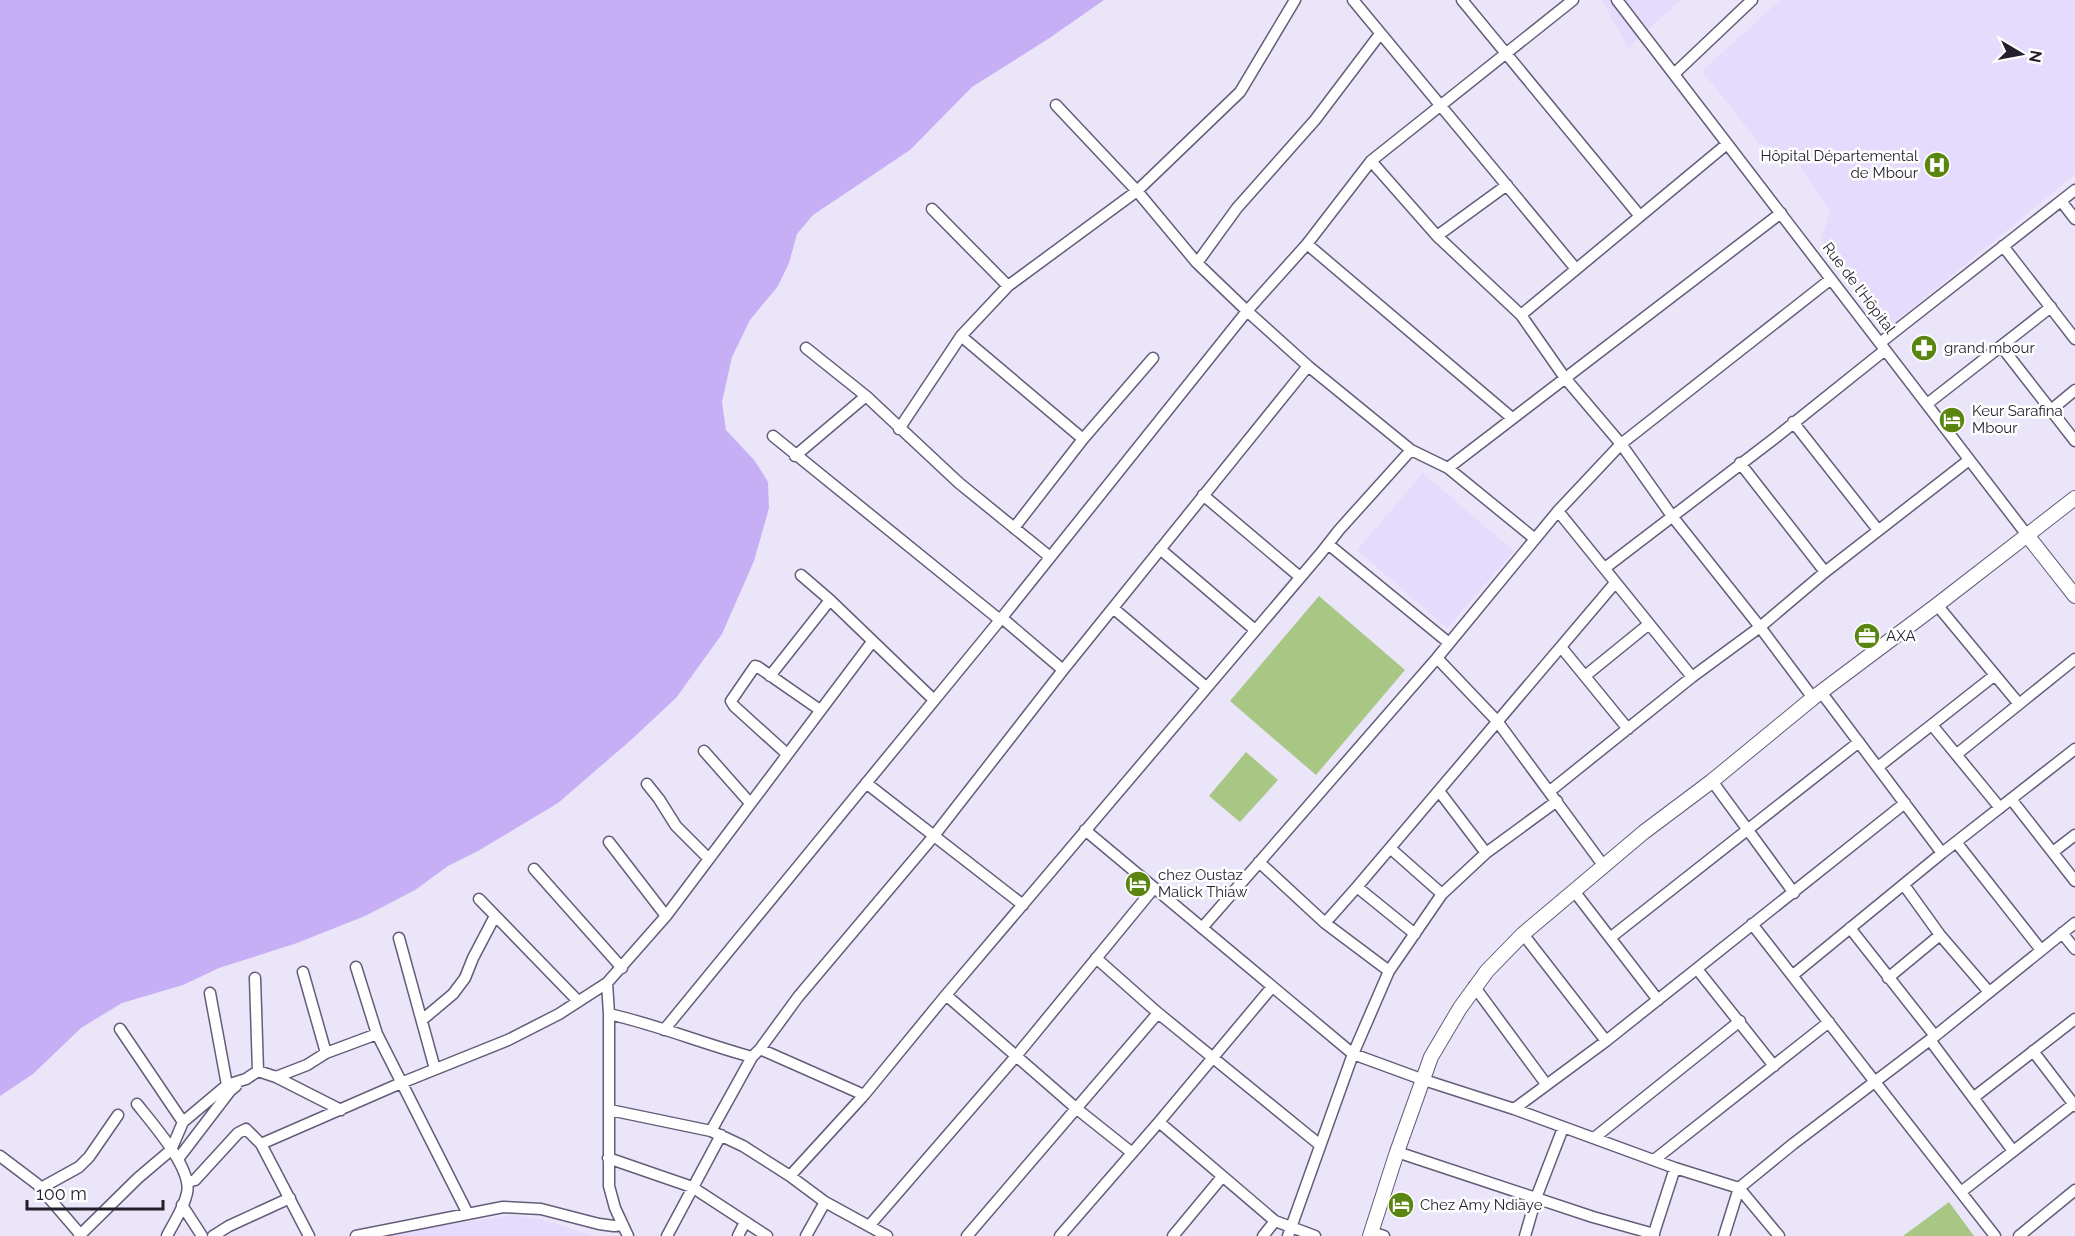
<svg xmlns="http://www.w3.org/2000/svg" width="2075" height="1236" font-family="Raleway,sans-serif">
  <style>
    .built { fill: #e5dbfc }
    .green { fill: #a8c785 }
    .water { fill: #c6aff4 }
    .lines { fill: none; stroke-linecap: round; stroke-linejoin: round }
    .minor-casing { stroke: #655c79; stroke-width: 13 }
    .major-casing { stroke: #655c79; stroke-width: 16 }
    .minor { stroke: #fff; stroke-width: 10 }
    .major { stroke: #fff; stroke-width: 14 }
    .labels { text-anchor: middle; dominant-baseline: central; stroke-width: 5; stroke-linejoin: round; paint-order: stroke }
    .poi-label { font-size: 15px; fill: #221e2a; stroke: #fff; text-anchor: start }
    .street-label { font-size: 15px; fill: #221e2a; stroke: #fff }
  </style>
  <rect width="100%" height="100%" fill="#ebe5fa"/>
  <path class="built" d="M1602,0H1681L1628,48Z
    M1780,0H2075V174L1886,330L1821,240L1830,211L1793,156L1759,143L1702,71Z
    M1423,473L1514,551L1447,628L1357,550Z
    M514,1215L547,1221L592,1236H387L431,1227Z"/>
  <path class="green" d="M1319,596L1405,670L1316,775L1230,701Z
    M1246,752L1278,780L1240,822L1209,796Z
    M1949,1202L1974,1236H1903Z"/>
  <path class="water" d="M0,0H1104L1051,37L972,87L910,150L813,215L797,234L789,263L778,286L750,320L732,357L722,402L726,430L755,461L768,482L769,508L754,561L722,634L676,698L631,740L558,803L478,851L448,866L415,890L365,916L297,943L219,968L183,985L122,1003L81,1028L33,1074L0,1096Z"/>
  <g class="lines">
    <defs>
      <path id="minor" d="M1353,0L1576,269
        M1462,0L1639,215
        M1617,0L2027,535
        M1674,74L1752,0
        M1056,105L1137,191L1197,263L1247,311L1308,366L1411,450L1448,468L1535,539
        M1371,161L1437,236L1521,315L1565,378L1621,444L1672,516L1760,627L1813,698
        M2061,201L2075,219
        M932,209L1008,286
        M1437,236L1507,185
        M1307,244L1512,418
        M2003,246L2075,339
        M1197,263L1237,208L1315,120L1380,34
        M1521,315L1727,144
        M961,336L1083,439
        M1880,343L2075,190
        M2001,346L2075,441
        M806,348L866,396L959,483L1050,557
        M1927,404L2051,307
        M2051,410L2075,390
        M1793,422L1878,530
        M899,429L961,336L1008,286L1137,191L1240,92L1295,0
        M773,436L1000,620
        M795,456L866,396
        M1740,463L1825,572
        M1448,468L1781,213
        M1203,495L1300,577
        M1558,511L1692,677
        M1014,528L1083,439L1153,358
        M1328,544L1449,643
        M1160,549L1255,630
        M1605,568L1775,438L1885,350
        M801,575L830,600L934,700
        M1937,605L2019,704
        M1113,608L1206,687
        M1002,618L1063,670
        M1561,647L1628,729
        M1437,658L1497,721L1603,865
        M770,676L830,600
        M1585,676L1649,624
        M1821,692L1942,853
        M1932,725L2000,808
        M704,751L750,803
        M787,754L734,706L731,701L753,669L755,666L758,667L820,710
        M1957,754L2075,659
        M1878,767L1995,675
        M1712,781L1794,893
        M866,783L1023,905
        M647,784L659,799L676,826L709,859
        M1439,791L1486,853
        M1550,791L1692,677L1760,627L1825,572L1969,460
        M2011,799L2075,881
        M1085,830L1353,1054L1424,1080L1514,1109L1675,1168L1739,1188L1779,1236
        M609,842L666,916
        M1956,842L2041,950
        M1390,848L1442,894
        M2053,852L2075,835
        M1259,862L1325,923L1389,971
        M534,869L622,968
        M1904,885L1940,935L1989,992
        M1357,887L1415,934
        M1574,891L1658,1000
        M479,899L578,1001
        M1325,923L1357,887L1615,583
        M1752,924L1995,1236
        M1202,928L1437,658L1558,511L1621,444L1831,279
        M1850,928L1935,1036
        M2062,933L2075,949
        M1523,934L1606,1041
        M399,938L435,1069
        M1610,938L1859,742
        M1096,958L1158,1013L1320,1145
        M356,967L377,1034L468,1214
        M1697,969L1774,1066
        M303,972L326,1053
        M1793,975L1942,853L2075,749
        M255,978L258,1071
        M1888,978L1940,935
        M607,983L609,1014V1186L615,1208L628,1236
        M1474,986L1546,1084
        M210,993L227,1085
        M946,995L1077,1109L1131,1152
        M609,1014C658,1025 704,1044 752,1057
        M422,1020L453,994L465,978L473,958L495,916
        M120,1029L183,1122
        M664,1030L1000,620L1247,311L1307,244L1371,161L1573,0
        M1930,1040L2013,1151
        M760,1049L864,1095
        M2033,1051L2075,1106
        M276,1077L341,1110
        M1973,1098L2075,1019
        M137,1104C152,1123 193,1169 187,1193C184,1208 174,1222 167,1236
        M1514,1109L1606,1041L1905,803
        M610,1110L711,1131L743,1146L790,1176L825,1202L887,1236
        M1159,1122L1275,1221L1315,1236
        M711,1131L752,1057L760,1049L798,997L933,837L1063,670L1308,366
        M1594,1138L1740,1021
        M261,1144L401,1083L508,1040L559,1014L607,983L666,916L872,642
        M1397,1152L1593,1217L1654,1234
        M0,1156L37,1184L80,1234
        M608,1158L692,1187L767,1236
        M178,1159L230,1091L236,1086
        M1654,1160L1829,1022
        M790,1176L864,1095L946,995L1321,553L1339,530L1411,450
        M188,1182L195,1180L238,1133L246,1129L261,1144L309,1236
        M41,1188L79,1167L89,1157L118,1115
        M1961,1192L2075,1103
        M182,1205L202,1236
        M869,1226L1017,1055L1154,888
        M1371,1232L1384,1236
        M79,1236L138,1178L171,1150L183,1122L227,1085L246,1079L258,1071L276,1077L307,1065L326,1053L377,1034
        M213,1236L229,1226L290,1198
        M356,1236L503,1207L541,1209L599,1224L614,1226L623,1225
        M667,1236L721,1135
        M738,1236L745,1222
        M806,1236L825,1202
        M967,1236L1158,1013
        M1060,1236L1159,1122L1272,987
        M1173,1236L1222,1177
        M1263,1236L1275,1221
        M1288,1236L1353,1054L1389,971L1442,894L1486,853L1557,801
        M1525,1236L1536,1198L1563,1128
        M1653,1236L1675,1168
        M1724,1236L1739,1188L1793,1144L1935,1036L2075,923
        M2019,1236L2075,1190"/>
      <path id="major" d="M2027,535L2075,596
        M1370,1236L1397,1152L1431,1057L1460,1008L1487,971L1523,934L1644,832L1712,781L1813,698L1937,605L2075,498"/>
    </defs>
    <use href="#minor" class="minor-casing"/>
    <use href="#major" class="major-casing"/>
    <use href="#minor" class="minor"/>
    <use href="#major" class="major"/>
  </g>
  <defs>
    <symbol id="hospital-disc" viewBox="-11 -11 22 22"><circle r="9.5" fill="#5b8511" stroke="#fff"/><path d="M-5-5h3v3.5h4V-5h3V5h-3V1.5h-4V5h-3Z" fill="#fff"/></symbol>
    <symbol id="pharmacy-disc" viewBox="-11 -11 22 22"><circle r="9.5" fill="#5b8511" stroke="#fff"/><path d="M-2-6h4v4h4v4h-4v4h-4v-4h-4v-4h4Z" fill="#fff"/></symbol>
    <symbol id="hotel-disc" viewBox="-11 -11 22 22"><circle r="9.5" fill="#5b8511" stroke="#fff"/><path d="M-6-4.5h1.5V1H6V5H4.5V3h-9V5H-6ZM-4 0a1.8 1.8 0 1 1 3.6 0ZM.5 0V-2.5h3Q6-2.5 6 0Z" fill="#fff"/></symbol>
    <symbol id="office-disc" viewBox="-11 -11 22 22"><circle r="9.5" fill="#5b8511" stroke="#fff"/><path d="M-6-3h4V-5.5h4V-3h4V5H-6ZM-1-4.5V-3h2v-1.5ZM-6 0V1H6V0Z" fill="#fff"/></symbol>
  </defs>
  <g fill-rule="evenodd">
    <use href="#hospital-disc" x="1922" y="150" width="30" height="30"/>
    <use href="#pharmacy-disc" x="1909" y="333" width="30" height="30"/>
    <use href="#hotel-disc" x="1937" y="405" width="30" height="30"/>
    <use href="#office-disc" x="1852" y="621" width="30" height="30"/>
    <use href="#hotel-disc" x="1123" y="869" width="30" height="30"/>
    <use href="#hotel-disc" x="1386" y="1190" width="30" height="30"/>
  </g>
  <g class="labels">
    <g class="poi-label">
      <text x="1918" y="156" text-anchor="end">Hôpital Départemental<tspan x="1918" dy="17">de Mbour</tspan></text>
      <text x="1944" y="348">grand mbour</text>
      <text x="1972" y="411">Keur Sarafina<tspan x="1972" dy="17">Mbour</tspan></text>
      <text x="1886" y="636">AXA</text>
      <text x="1158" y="875">chez Oustaz<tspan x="1158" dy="17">Malick Thiaw</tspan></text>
      <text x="1420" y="1205">Chez Amy Ndiaye</text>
    </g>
    <g class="street-label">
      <text transform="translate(1859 288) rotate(53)">Rue de l'Hôpital</text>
    </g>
  </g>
  <g transform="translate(2021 54) rotate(100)" stroke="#ffffff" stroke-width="4.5" paint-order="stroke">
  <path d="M0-4.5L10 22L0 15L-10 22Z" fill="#221e2a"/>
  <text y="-9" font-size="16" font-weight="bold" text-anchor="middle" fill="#221e2a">N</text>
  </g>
  <path d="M27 1200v9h136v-9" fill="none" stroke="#221e2a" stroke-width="3"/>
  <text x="36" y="1200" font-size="18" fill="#221e2a" stroke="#ffffff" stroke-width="4.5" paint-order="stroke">100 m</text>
</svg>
